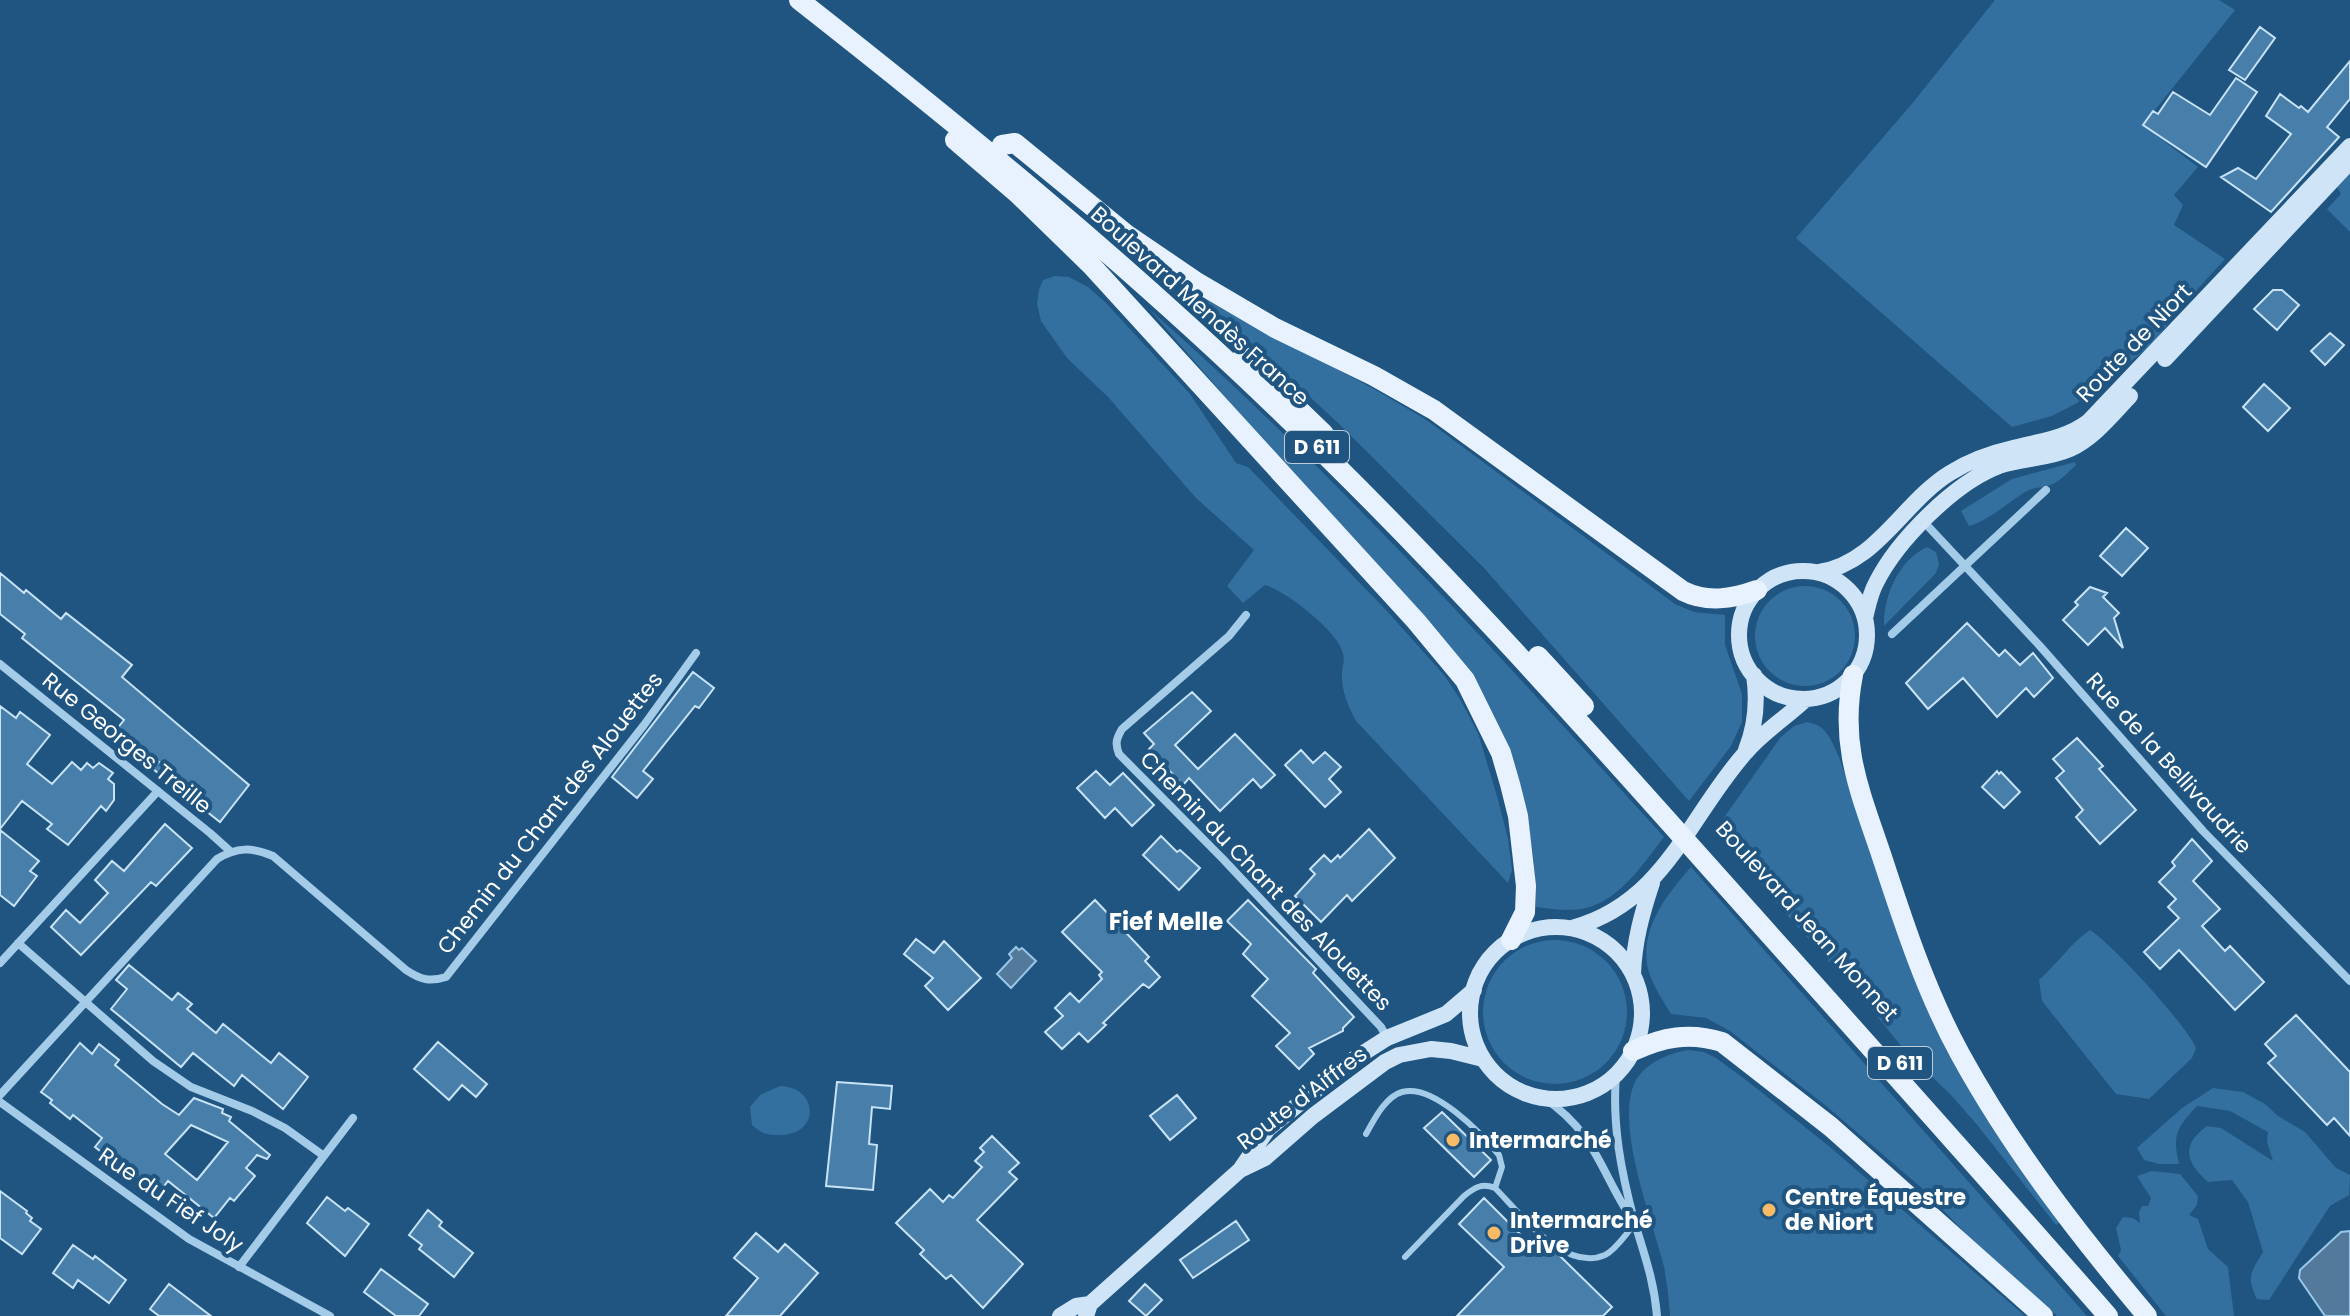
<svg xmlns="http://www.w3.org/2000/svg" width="2350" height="1316" font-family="Poppins,sans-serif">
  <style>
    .green { fill: #336f9f }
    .water { fill: #537a9a; stroke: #98c7ea; stroke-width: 2 }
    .building { fill: #487faa; stroke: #c8e2f6; stroke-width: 2; fill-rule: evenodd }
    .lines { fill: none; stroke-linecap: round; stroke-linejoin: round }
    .service { stroke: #a4cbe8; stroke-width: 6 }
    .minor { stroke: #a4cbe8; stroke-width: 8 }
    .secondary { stroke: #cfe5f7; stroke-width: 16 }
    .primary { stroke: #e7f2fe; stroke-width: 20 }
    .poi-dot { fill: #f6bb64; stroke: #1f5580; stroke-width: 3 }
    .labels { text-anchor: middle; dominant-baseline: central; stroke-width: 8; stroke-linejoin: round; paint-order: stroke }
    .shield { fill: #1f5580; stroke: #bcccd9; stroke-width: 2 }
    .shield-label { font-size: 20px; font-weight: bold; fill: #fff }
    .street-label { font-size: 22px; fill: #fff; stroke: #1f5580 }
    .poi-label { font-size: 22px; font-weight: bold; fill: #fff; stroke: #1f5580; text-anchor: start }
    .neighbourhood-label { font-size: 24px; font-weight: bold; fill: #fff; stroke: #1f5580 }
  </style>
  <rect width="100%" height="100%" fill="#1f5580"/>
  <path class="green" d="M1995,0H2219L2235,10L2143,125L2198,167L2174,195L2183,205L2174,225L2225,259L2183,305L2150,347L2098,385L2077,403L2052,416L2012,427L1796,238L1911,105Z
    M2350,173V232L2327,209L2341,194L2337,187Z
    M1055,276L1069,277L1088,287L1105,302L1190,394L1236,463L1248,467L1386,610L1444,675L1460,699L1478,733L1497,796L1508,839L1512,870L1508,883L1356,721C1348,706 1341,690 1342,673C1342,666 1345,661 1343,654C1339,632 1286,591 1265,585L1243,603L1227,586L1254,550L1196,498L1108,397L1067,358L1041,321L1037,304L1039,290L1043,280Z
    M1199,295L1374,389L1425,419L1675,604L1694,612L1725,615V645L1742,694V722L1731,746L1689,801L1484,568L1337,422Z
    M1149,309C1335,473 1498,654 1664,837C1643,864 1621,899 1586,908C1570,912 1553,909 1536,907C1536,830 1516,757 1480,690Z
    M2075,462L2076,465C2066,474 2058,484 2044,487C2036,488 2032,488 2025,492C2007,503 1990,520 1969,526L1961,511L2012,479Z
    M1927,547L1936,552L1939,564L1936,573L1884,626C1883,596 1899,560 1927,547Z
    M1755 636a50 50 0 1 1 100 0a50 50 0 1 1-100 0Z
    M1807,722C1827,725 1831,740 1839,757L1908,962L2061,1222L2056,1225L1978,1126L1951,1095L1906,1052L1864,1000L1788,916L1716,829L1780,738L1794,726Z
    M1691,867L2087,1316H2057L1970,1238L1923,1189L1825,1105L1730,1031L1706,1018L1671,1014C1663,1001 1652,984 1648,969C1639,928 1667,895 1691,867Z
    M2090,930C2112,944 2186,1024 2196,1048L2192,1058L2149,1099L2116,1094L2042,1001L2039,980C2057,964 2071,943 2090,930Z
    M1483 1012a72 72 0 1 1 144 0a72 72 0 1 1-144 0Z
    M1688,1050L1704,1052L1716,1058L1746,1080L1830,1147L2025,1316H1670C1669,1300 1667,1283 1664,1267C1653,1221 1613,1123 1636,1080C1647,1062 1669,1053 1688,1050Z
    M780,1086C820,1087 821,1138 776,1135C765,1135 760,1132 752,1125L750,1107L760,1095Z
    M2213,1088L2243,1092L2265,1104L2278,1116L2305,1132L2336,1168L2350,1175L2349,1195L2330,1206L2269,1300L2257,1299C2246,1277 2251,1272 2263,1252L2248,1202L2232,1180L2208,1182C2185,1162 2181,1145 2207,1126L2221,1128L2273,1161L2267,1142L2268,1132L2230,1111L2197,1106C2177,1128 2172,1134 2179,1164H2159L2144,1160L2137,1148L2182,1108Z
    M2152,1171L2180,1174L2198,1196L2197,1205L2189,1215L2198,1219L2208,1249L2228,1267L2234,1316H2166L2118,1256L2121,1250L2116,1228L2123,1217L2133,1218L2140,1223L2139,1212L2142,1206H2148L2151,1198L2137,1176Z"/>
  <path class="water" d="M1016,947L1019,950L1022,948L1036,961L1011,988L997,974L1012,958L1009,954Z
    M2350,1231V1316H2325L2299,1278L2300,1270L2341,1232Z"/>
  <path class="building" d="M2260,27L2275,38L2245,80L2229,70Z
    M2350,61V99L2327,127L2339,137L2271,212L2221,177L2238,168L2256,179L2291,134L2266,116L2280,94L2299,108L2301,106L2308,112Z
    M2236,78L2257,92L2206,167L2143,125L2153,111L2158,114L2173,92L2210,115Z
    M2273,290H2282L2299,305L2277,330L2254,309Z
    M2330,333L2344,345L2325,365L2311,351Z
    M2264,384L2290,408L2268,431L2243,407Z
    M2126,528L2148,548L2122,576L2100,556Z
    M0,573L24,593L26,590L61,619L66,613L132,665L122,677L249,785L220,822L153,769L159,762L116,730L124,720L22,638L25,634L0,614Z
    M2090,587L2107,593L2103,597L2119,613L2114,618L2123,648L2105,628L2088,645L2063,620L2078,605L2075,602Z
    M1967,623L1999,656L2005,650L2020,665L2033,653L2053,678L2034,697L2026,688L1997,717L1963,678L1928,709L1906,683Z
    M693,672L714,688L699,708L695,706L643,771L653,779L637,798L612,777Z
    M1192,692L1211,711L1175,745L1198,769L1235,734L1275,775L1261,788L1253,779L1220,811L1189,778L1183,785L1149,749L1154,744L1144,733Z
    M0,706L16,718L20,712L50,735L27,764L52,784L72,762L81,770L87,763L93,768L99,763L113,773L108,779L114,784V800L106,811L101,806L68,845L47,829L52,824L22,801L0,829Z
    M2077,738L2103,766L2099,769L2136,810L2100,844L2076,817L2083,810L2056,778L2064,771L2053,759Z
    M1301,750L1313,763L1325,752L1341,767L1329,779L1341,792L1325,807L1285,765Z
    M1096,771L1110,785L1123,773L1154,805L1132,826L1115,808L1105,818L1077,788Z
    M1997,771L1999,774L2001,772L2020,792L2004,808L1982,787Z
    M165,824L192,848L156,886L151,882L81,955L51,927L66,910L80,923L108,893L95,880L112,861L124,871Z
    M1369,829L1395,858L1352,901L1347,895L1321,922L1295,896L1315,874L1310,869L1324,855L1331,862L1338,855L1340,858Z
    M0,830L39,861L30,871L37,876L14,906L0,895Z
    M1161,836L1177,852L1180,850L1200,868L1179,890L1143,855Z
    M2192,839L2212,861L2193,881L2220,909L2202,926L2225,951L2230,946L2264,982L2235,1010L2179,950L2160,969L2144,952L2179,918L2168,907L2176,899L2159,882L2175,866L2172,862Z
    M1095,900L1149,957L1145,961L1160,977L1149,988L1143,984L1103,1023L1106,1025L1088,1042L1079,1033L1062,1049L1045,1032L1063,1016L1055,1008L1070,993L1079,1002L1102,979L1099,975L1102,972L1062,932Z
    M1248,900L1316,969L1313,973L1354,1017L1343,1028V1031L1309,1048L1314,1054L1299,1069L1276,1046L1290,1033L1252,996L1268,979L1243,954L1251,944L1227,921Z
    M916,939L934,953L944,941L981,978L948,1010L925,986L933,978L904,954Z
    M129,965L172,1000L178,993L192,1004L187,1009L216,1033L223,1024L271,1063L279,1053L308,1077L283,1109L242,1075L234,1086L193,1053L181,1067L111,1009L127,989L116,980Z
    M2296,1015L2350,1072V1136L2334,1118L2327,1125L2268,1063L2276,1056L2265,1044Z
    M438,1042L487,1084L476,1097L462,1085L449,1100L414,1069Z
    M80,1043L92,1054L99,1044L119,1060L115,1065L162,1104L179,1115L194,1098L223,1109L222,1113L231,1117L229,1121L270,1155L267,1159L257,1155L246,1168L255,1176L234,1201L230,1198L214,1218L168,1181L158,1194L117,1160L115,1163L95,1147L102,1138L73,1115L70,1119L50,1103L52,1100L41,1092ZM191,1125L228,1142L197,1180L165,1154Z
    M837,1082L892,1086L890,1109L872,1107L869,1144L877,1145L873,1190L826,1186Z
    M1177,1095L1196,1118L1170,1140L1150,1116Z
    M1442,1112L1491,1160L1474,1177L1424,1128Z
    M992,1136L1019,1163L1009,1172L1017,1179L977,1220L1023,1264L983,1308L951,1275L946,1279L920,1254L924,1250L896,1223L930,1189L943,1202L949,1195L953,1198L982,1167L975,1161L984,1152L980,1148Z
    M0,1191L27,1211L26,1213L32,1218L30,1221L41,1229L22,1254L0,1238Z
    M327,1197L345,1211L348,1208L369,1224L345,1256L307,1223Z
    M1484,1198L1529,1243L1534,1237L1558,1254L1612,1307L1603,1316H1457L1504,1267L1459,1224Z
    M428,1210L442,1222L439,1226L473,1253L454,1277L419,1249L422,1245L409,1235Z
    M1236,1221L1249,1240L1193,1278L1180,1260Z
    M756,1233L778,1252L785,1244L818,1273L780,1316H726L758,1278L734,1258Z
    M73,1245L93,1259L95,1256L126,1280L109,1303L78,1280L73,1288L53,1273Z
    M381,1269L428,1304L419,1316H396L364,1292Z
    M169,1284L211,1316H159L150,1309Z
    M1145,1284L1162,1300L1146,1316L1129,1301Z"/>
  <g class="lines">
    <path class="service" d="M1366,1134C1374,1120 1385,1097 1402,1092C1433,1083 1481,1133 1499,1155L1502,1167L1495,1188
      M1405,1257L1464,1196C1475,1187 1482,1183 1495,1188C1520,1213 1564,1273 1605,1255C1617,1249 1626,1233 1635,1224"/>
    <path class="minor" d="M1924,522L2039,645L2203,831L2350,981
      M1246,615L1229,636L1122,729C1116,739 1115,744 1119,754L1223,859L1381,1027L1387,1038
      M1892,634L2046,490
      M0,664L210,833L230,851
      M18,943L153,1061L191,1087L252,1111L285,1128L324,1156
      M0,963L158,791
      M1616,1074C1612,1125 1621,1171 1634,1220C1644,1254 1654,1280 1657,1316
      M0,1095L217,859C237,847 252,847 273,856L406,970C421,980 430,982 446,977L644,725L696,653
      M1544,1098C1596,1133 1600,1171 1631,1218
      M0,1102L189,1239L330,1316
      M239,1267L353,1118"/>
    <path class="secondary" d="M2165,359L2349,163
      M1739 635a64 64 0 1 1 128 0a64 64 0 1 1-128 0Z
      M1819,572C1876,564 1903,502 1950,473C1969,461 1991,453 2013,448C2040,441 2065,439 2088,422L2350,146
      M1865,618C1868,606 1870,594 1876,583C1897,541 1954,483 1999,466C2022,458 2048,459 2070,449C2094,438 2112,415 2130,396
      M1746,750C1756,725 1758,702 1754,675
      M1470 1013a86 86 0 1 1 172 0a86 86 0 1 1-172 0Z
      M1572,928C1665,903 1688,817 1746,752C1763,732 1787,717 1806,699
      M1633,974C1634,942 1642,913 1652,883
      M1240,1170L1268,1129L1354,1059L1387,1038L1446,1014L1474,990
      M1060,1316L1076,1306L1090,1304
      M1086,1316L1090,1304L1240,1170L1265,1158L1313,1116L1385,1062L1399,1055L1431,1049L1451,1051L1483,1059"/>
    <path class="primary" d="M799,0C966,131 1129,265 1282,413C1433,557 1572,713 1711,869C1844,1018 1977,1166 2108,1316
      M955,140L1019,195L1091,265L1416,621L1465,680L1501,753L1510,784L1518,816L1526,886L1525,912L1511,940
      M1002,145L1015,143L1126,234L1195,281L1275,328L1374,376L1434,410L1683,591C1707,603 1732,599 1757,590
      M1243,356L1324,434
      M1538,656L1584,706
      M1853,675C1839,746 1860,791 1882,857C1904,924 1926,992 1960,1054C2012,1149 2078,1234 2147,1316
      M1633,1051C1663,1037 1689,1032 1722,1042L1831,1127L2043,1316"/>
  </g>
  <g class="poi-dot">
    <circle cx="1453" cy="1140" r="8"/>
    <circle cx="1769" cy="1210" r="8"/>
    <circle cx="1494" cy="1233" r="8"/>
  </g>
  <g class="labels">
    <g class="shield">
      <rect x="1285" y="431" width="64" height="32" rx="6"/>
      <rect x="1868" y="1047" width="64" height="32" rx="6"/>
    </g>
    <g class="shield-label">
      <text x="1317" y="447">D 611</text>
      <text x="1900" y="1063">D 611</text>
    </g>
    <g class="street-label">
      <text transform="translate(1200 306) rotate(42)">Boulevard Mendès France</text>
      <text transform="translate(2134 343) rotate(-46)">Route de Niort</text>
      <text transform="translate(127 743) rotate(39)">Rue Georges Treille</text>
      <text transform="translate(2169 763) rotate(48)">Rue de la Bellivaudrie</text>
      <text transform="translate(550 813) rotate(-52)">Chemin du Chant des Alouettes</text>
      <text transform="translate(1266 881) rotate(46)">Chemin du Chant des Alouettes</text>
      <text transform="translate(1807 921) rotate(48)">Boulevard Jean Monnet</text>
      <text transform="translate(1302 1098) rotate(-37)">Route d'Aiffres</text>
      <text transform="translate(171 1200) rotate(34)">Rue du Fief Joly</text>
    </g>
    <g class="poi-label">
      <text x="1469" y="1140">Intermarché</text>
      <text x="1785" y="1197">Centre Équestre<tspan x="1785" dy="25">de Niort</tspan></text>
      <text x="1510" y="1220">Intermarché<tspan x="1510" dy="25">Drive</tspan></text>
    </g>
    <g class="neighbourhood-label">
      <text x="1166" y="921">Fief Melle</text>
    </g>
  </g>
</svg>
